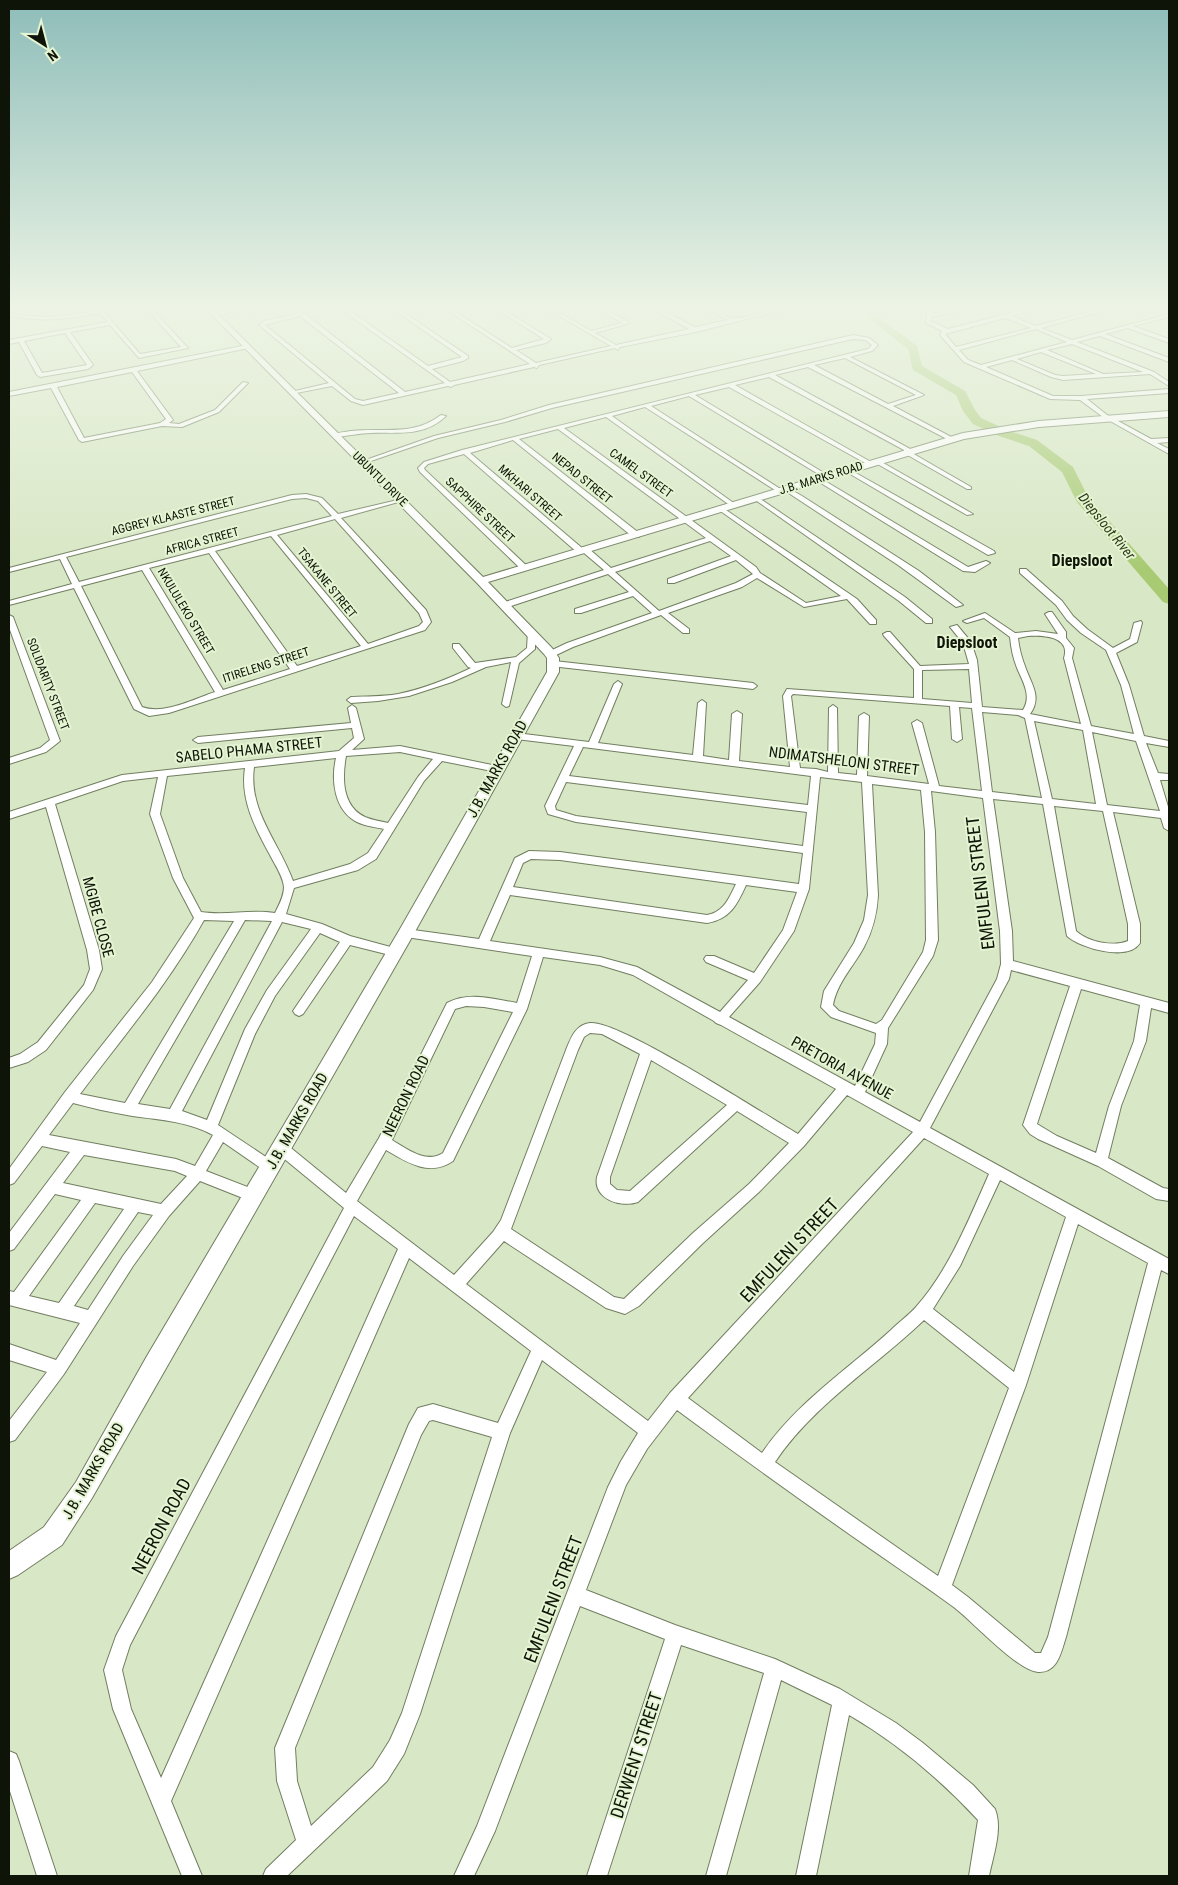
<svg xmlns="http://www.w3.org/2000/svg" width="1178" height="1885" font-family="'Roboto Condensed',sans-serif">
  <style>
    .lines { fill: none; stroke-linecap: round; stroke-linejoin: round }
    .river { fill: #a8ca73; fill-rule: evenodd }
    .street-casing { stroke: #717e60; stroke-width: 2 }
    .secondary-casing { stroke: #717e60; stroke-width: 2 }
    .street { fill: #fff; fill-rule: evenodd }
    .secondary { fill: #fff; fill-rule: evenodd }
    .labels { text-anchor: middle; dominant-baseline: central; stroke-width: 4; stroke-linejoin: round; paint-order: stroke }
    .far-street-label { font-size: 12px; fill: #0f1408; stroke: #e5f4d2 }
    .far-water-label { font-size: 14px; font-style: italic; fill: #2f3c18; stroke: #e5f4d2 }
    .street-label { font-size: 15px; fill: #0f1408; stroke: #e5f4d2 }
    .far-district-label { font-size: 16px; font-weight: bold; fill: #0f1408; stroke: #e5f4d2 }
    .near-street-label { font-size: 18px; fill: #0f1408; stroke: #e5f4d2 }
  </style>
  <rect width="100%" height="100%" fill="#d8e7c5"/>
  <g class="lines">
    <path class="river" d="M870,307H880L878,317L917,346L922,366L965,391L975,410L981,418L1007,430L1037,440L1073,467L1088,497L1169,589V604L1163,602L1077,502L1062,472L1029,446L999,436L973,424L963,411L956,395L913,370L908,349L868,318Z"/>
    <defs>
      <path id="street" d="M112,307H123L104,312L140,354L181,347L145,307H150L188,348L139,358L110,325L70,332L93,365L88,369L40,377L37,375L19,342L9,344V340L108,322L100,313C69,319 40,323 9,315V313C46,321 75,315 112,307ZM65,333L87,365L42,373L24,341Z
        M242,307H253L214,316L211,314Z
        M290,307H295L304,313L405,392L445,383L346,313L343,309L345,307H350V311L428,366L462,357L390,307H396L468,356V358L463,361L432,369L450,382L530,364L442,307H448L512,348L544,339L493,307H499L551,339L546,343L516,350L536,363L611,346L544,307H550L591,331L622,323L595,307H601L630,323L595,333L616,345L689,329L649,307H655L695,327L728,320L703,307C714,307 721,316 732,318C742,320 780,307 795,307L696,332L620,347L618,350L615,348L539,365L537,368L534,367L454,385L451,387L448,386L363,405L351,401L332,386L291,394V392L329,383L259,325L264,321L297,314ZM300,316L399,393L363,401L355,399L265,325Z
        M924,307H929L933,314L965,307H975L932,317L931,321L948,329L1033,307H1042L1011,316L1036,326L1108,307H1117L1041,328L1072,340L1169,314V317L1133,326L1169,339V343L1128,328L1105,334L1169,358V362L1100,336L1077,342L1154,372L1169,382V386L1150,374L1063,380L1051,377L1012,360L986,367L1053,396H1081L1169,389V393L1087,399L1107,415L1151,439L1169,438V442L1157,443L1169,449V454L1103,417L1080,400L1050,399L964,362L940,335L942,331L926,323L927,314ZM1005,318L1031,328L956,347L945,334ZM1036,329L1067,342L981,365L968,360L959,350ZM1072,344L1143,372L1103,374L1047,350ZM1041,352L1096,374L1063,376L1055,375L1017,359Z
        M853,335L869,338L878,345L872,351L850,357L924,395L893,406L953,438V440H949L808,367L775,375L912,450V453L971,487V489H967L904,453V450L769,377L735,385L871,462V464H867L729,387L695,395L829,476V478H825L689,396L651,406L782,490V492H778L645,407L612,416L735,504V506H731L606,417L564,428L756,567L760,573L806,603L841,596L719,510V508H723L857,599L876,620V624H870L847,599L804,607L757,578L742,587L668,613L689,629V633H683L661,615L573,647L554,656H548V652L567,643L652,613L633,596L581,613H575V609L629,592L608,574L508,607H502V603L604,570L584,553H578L464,454L428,464L424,468L425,470L529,568L522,570L420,472L418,468L424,462L462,450L868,349L872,345L865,340L853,339L552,408L505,422L438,438L365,463L360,462L434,436L501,420L549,405ZM845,358L916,395L888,404L814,365ZM558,429L706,538L611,568L588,548H582L470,453L513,440L633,537H639V533L519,439ZM710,541L731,556L668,579V583H674L736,560L753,574L736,583L659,611L615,572Z
        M247,345L249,348L137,371L173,420L169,423L179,424L215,410L243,382L248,383L219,412L182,427L162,426L82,442L79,440L51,388L9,396V392ZM132,372L166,419L160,423L84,438L57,387Z
        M441,415L446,416C424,437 399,432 371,433C360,433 348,436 336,437L333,435C338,432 345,432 351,431C385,427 412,437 441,415Z
        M874,460H878L973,514L967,515L874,462Z
        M847,468L994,551L995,553L988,555L845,471L844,470Z
        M816,478H820L968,567L986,561L990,563L975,572L963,571L816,480Z
        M784,488H788L802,496L919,571L963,605L956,607L898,565L784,490Z
        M306,494L322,498L338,514L402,499V501L341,518L426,610L431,622L425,630L169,713L149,716L134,709L74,588L9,605V601L72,584L60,559L9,572V568L292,495ZM306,498L318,501L332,516L79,582L66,557L292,499ZM335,519L419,613L423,622L419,626L368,644L277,535ZM271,536L361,646L297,666L215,551ZM209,553L290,669L223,690L149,568ZM142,570L215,692C194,699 164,715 142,707L81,586Z
        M756,496L905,597L932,619V623H926L899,601L754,499V497Z
        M1020,569H1026L1062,601L1073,616L1087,629L1113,648L1130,639L1134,623L1141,621L1142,623L1137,642L1116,653L1129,685L1144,736L1169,741V747L1146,743L1158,773L1169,774V780H1160L1169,810V831L1164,828L1161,818L1113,812L1140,924V943C1128,962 1080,948 1067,936L1043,804L993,799L1012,931L1013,961L1169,1003V1013L1151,1008L1146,1041L1121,1106L1108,1158L1163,1188L1169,1189V1201L1156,1199L1098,1166L1038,1139L1030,1134L1023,1125L1070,986L1011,970L1009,979L930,1128L1169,1259V1274L1161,1270L1066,1637C1061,1652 1058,1673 1038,1672C1018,1671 973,1622 955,1608C921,1583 886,1560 852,1536C794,1495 735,1453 677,1410L647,1449L626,1485L586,1590L675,1625L775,1659L840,1689L896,1723L923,1743L973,1785L995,1809C1003,1829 993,1856 989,1876H969L978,1820C940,1779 897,1743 849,1715L816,1876H796L832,1705L781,1680L726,1876H706L764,1673L681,1645L607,1876H587L665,1639L580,1606L495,1831L474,1876H454L477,1826L608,1487L621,1461L638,1433L542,1360L510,1433L420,1714L404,1754L387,1781L287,1876H263L266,1869L296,1840L277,1781L275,1748L409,1424L418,1408L433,1404L498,1423L531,1351L409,1258L171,1801L202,1876H182L113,1709L104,1670L116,1636L344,1208L276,1152L274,1148L276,1144L281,1142L286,1144L346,1193L379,1138L447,1003C469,991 493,999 517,1003L532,956L406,937L402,936L400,933L402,930L406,929L479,939L515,858L529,851L560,852L799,884L803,853L576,822L548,814L545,806L574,746L516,739L511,736L516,733L589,742L614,684L618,681L622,684L598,743L693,755L698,703L702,700L706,703L703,756L729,760L732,714L737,711L742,714L739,761L790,767L783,696L787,689L914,698V669L884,636L883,634L887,632H890L920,666L969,664L963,643L950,627L957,625L971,642L977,660L982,707L1023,710C1032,696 1023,682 1017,668C1013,658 1011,648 1010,637L984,618L967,623L963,621L985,613L1015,633L1036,631L1058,634L1045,614L1049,612H1052L1066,632V638L1074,648L1072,658L1091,726L1134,734L1121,685L1106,650L1081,633L1067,620L1056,605L1020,573ZM1028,636C1042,635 1071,636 1064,658L1081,724L1030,714C1042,698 1032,685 1026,669C1022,659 1019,648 1018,638ZM969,669L972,703L922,699V670ZM793,694L950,706L952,739L957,742L962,739L959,707L972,708L982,791L939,786L922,723L917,720L912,723L929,784L867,776L869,716L864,713L859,716L857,775L838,773L837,708L833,705L829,708L828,772L816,769L800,768L791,696ZM982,712L1018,715L1025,718L1042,798L992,792ZM1034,721L1083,730L1096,804L1052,799ZM1092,732L1136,741L1160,811L1107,805ZM583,747L811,776L808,805L569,776ZM820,777L862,782L868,895L864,920L854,943L824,991L821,1007L831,1017L876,1033L875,1044L855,1086L729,1017L760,982L794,931L809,889ZM566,782L807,812L803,846L576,816L556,810L555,806ZM872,784L921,790L925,832L926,940L923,952L882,1020L876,1024L839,1011L833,1005C837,983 853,967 864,947C873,930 877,914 878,895ZM931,791L983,798L1000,931L1001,964L997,979L920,1122L865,1092L887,1044L888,1028L933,956L938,940L935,832ZM1054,806L1103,811L1128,924V941C1113,947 1088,942 1076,931ZM531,859L560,860L736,884C729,898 724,912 707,915L513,887L523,863ZM746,885L797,892L783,930L754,973L714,956H706L704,959L706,962L748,980L720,1012L637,967L600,957L490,941L510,895L707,923C730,919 737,905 746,885ZM543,957L600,965L633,975L714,1021L716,1023L721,1025L836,1089L798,1134C765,1115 618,1019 590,1023C575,1025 571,1038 566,1050L501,1220L493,1232L454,1275L357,1201L386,1150C408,1163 430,1177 453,1161L527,1009ZM1081,989L1140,1005L1134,1041L1109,1106L1096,1153L1057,1136L1037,1124ZM466,1006L484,1007L513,1012L443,1153C426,1164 407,1149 392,1140L455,1009ZM590,1033L602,1034L640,1054L597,1177C593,1199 621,1208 638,1202L737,1111L789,1143L749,1184L693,1233L624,1299L614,1297L511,1229L578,1050L584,1037ZM651,1060L727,1105L630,1191L617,1190L610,1184V1177ZM847,1095L913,1132L670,1393L648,1421L466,1284L504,1241L606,1308L625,1314L639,1306L703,1243L759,1192L804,1146ZM924,1138L989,1174C969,1219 949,1270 916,1307C909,1315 899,1322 891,1330C847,1370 796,1403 762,1453L688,1398ZM1000,1180L1066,1217L1014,1372L933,1309L960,1266ZM354,1216L398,1249L161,1778L131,1709L122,1670L130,1645ZM1078,1224L1148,1263L1048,1637L1041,1653H1035L968,1597L952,1585L1026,1385ZM924,1320L1009,1388L938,1576L775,1462C813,1405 875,1367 924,1320ZM433,1420L492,1437L402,1713L390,1740L373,1767L311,1826L297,1781L295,1748L421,1435L429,1421Z
        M9,615L13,617L60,741L46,752L9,764V758L40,748L50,740L9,627Z
        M528,631L535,633V649L519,663L509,706L506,707L502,704L511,662L486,667L452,682L409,696L378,701L351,703L347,700L351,697C367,696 382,697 398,694C423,689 448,679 471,668L468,667L453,648V644H459L475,663L516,657L527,648Z
        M554,661L753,683L757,686L753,689L551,666L550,664Z
        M352,705L356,708L364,739L352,750L400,746L497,766L502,769L497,772L442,761L424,781L376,859L358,870L294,888L286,914L322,924L350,936L398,949L400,952L398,955L394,956L350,945L303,1014L299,1016L295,1014L293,1011L295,1008L340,942L320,933L275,996L255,1034L218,1125L275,1163L277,1167L275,1171L270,1173L265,1171L223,1142L206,1171L258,1191L260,1196L258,1201L253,1202L200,1181L169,1216L133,1266L64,1374L15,1440L9,1442V1421L47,1372L9,1360V1344L56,1360L80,1323L9,1305V1291L14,1292L81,1200L55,1194L14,1249L9,1251V1233L70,1152L42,1146L14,1183L9,1185V1169L65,1092L152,982L194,918L173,878L150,814L158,777L123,781L55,804L99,950L102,969L93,990L46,1050L28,1062L9,1068V1058L20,1054L38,1042L84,985L90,969L87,950L46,807L9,819V812L122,775L339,751L354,738L352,728L198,743L193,740L198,737L351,723L348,708ZM400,752L433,759L418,777L388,823C380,821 372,820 365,817C342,806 342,778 346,756ZM336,758C331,780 334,810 357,822C365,826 375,827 384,829L368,853L350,864L293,881C279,842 248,811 254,767ZM245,768C240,799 255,828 270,855C275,865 283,876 284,887C284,896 279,905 275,913C250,909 226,916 201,912L183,878L160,814L167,776ZM204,920L234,921L125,1103L80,1094C123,1037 169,983 204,920ZM245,920L272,921L170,1109L138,1104ZM282,922L311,929L267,990L245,1029L207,1120L182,1111ZM73,1103C91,1108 109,1112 127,1115C156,1120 185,1120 213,1135L195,1166L176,1159L49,1135ZM84,1155L175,1171L187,1176L161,1204L63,1183ZM95,1203L124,1209L59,1303L29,1296ZM138,1212L153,1215L123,1256L88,1310L74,1306Z
        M9,1751L16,1754L19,1761L57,1876H37L9,1788Z"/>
      <path id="secondary" d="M204,307H211L483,577L963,433L1039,421L1169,411V417L1039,427L964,439L488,582L552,648L559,658V672L412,937L92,1498L62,1545L18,1575L9,1579V1551L44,1527L76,1482L147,1356L400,929L547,672V658L544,654L477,583Z"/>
    </defs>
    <use href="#street" class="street-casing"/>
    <use href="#secondary" class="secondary-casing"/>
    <use href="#street" class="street"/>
    <use href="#secondary" class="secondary"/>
  </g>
  <linearGradient id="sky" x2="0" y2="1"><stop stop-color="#8ebdb9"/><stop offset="0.54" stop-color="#edf4e5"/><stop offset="1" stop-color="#edf4e5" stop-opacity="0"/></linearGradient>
  <rect width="1178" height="571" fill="url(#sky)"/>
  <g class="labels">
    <g class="far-street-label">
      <text transform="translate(641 473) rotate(36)">CAMEL STREET</text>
      <text transform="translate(582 478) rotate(39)">NEPAD STREET</text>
      <text transform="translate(821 478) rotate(-17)">J.B. MARKS ROAD</text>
      <text transform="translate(380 479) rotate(45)">UBUNTU DRIVE</text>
      <text transform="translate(530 493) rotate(41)">MKHARI STREET</text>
      <text transform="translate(480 510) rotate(43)">SAPPHIRE STREET</text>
      <text transform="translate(173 516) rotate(-14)">AGGREY KLAASTE STREET</text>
      <text transform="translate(202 541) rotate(-15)">AFRICA STREET</text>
      <text transform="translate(327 583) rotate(51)">TSAKANE STREET</text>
      <text transform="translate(186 611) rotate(59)">NKULULEKO STREET</text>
      <text transform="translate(266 665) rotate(-18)">ITIRELENG STREET</text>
      <text transform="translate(48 684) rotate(69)">SOLIDARITY STREET</text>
    </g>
    <g class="far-water-label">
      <text transform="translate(1107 526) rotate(51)">Diepsloot River</text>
    </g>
    <g class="street-label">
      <text transform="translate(249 750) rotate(-6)">SABELO PHAMA STREET</text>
      <text transform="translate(844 761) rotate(7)">NDIMATSHELONI STREET</text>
      <text transform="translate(497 769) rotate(-61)">J.B. MARKS ROAD</text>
      <text transform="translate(98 917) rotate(75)">MGIBE CLOSE</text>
      <text transform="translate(842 1068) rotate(29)">PRETORIA AVENUE</text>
      <text transform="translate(406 1096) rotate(-64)">NEERON ROAD</text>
      <text transform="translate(297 1121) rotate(-60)">J.B. MARKS ROAD</text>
      <text transform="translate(93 1471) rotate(-60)">J.B. MARKS ROAD</text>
    </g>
    <g class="far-district-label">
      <text x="1082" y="560">Diepsloot</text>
      <text x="967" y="642">Diepsloot</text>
    </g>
    <g class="near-street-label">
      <text transform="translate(980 883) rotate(-97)">EMFULENI STREET</text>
      <text transform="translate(789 1250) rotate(-47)">EMFULENI STREET</text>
      <text transform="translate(161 1526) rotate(-62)">NEERON ROAD</text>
      <text transform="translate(553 1599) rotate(-69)">EMFULENI STREET</text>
      <text transform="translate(636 1755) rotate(-72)">DERWENT STREET</text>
    </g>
  </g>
  <rect width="1178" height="1885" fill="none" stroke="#0f1408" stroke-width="20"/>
  <g transform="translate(45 45) rotate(144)" stroke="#e5f4d2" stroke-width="4" paint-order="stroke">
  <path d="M0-4L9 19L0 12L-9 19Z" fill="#0f1408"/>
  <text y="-8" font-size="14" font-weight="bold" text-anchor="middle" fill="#0f1408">N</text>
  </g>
</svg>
